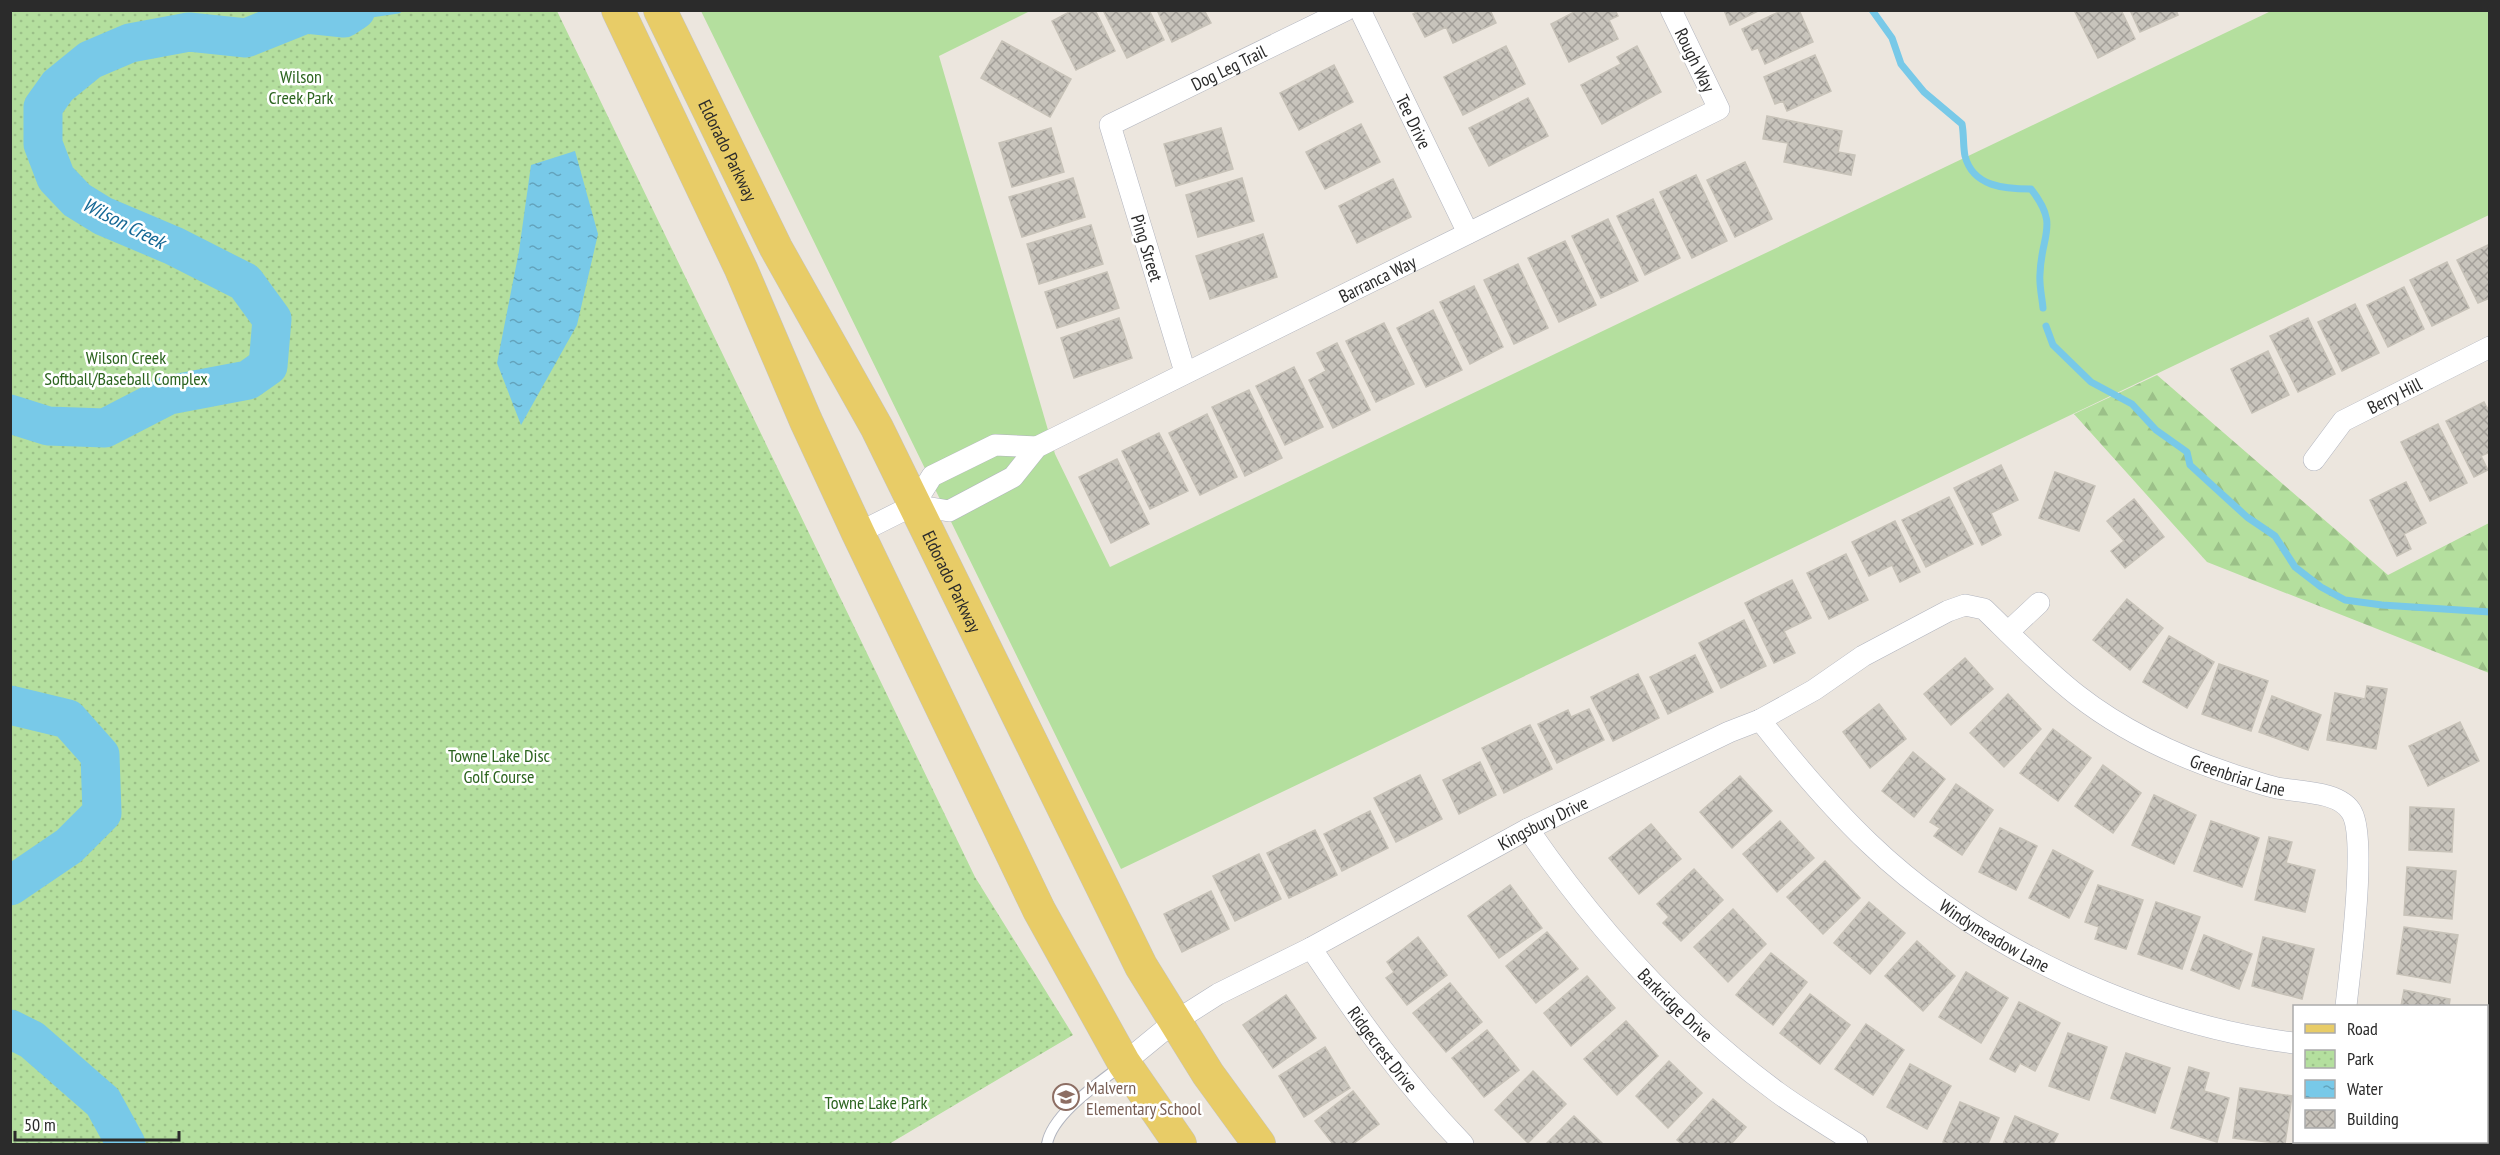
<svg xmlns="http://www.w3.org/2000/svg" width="2500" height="1155" font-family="'PT Sans Narrow',sans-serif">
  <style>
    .grass { fill: #b4df9e }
    .forest { fill: url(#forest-firs) }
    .park { fill: url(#park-dots) }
    .water { fill: url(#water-ripples) }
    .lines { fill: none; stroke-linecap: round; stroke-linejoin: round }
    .stream { stroke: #78c9e8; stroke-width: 7 }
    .river { stroke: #78c9e8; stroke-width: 39 }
    .building { fill: url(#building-cross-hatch); stroke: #c7c2b8; stroke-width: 1.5 }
    .lane-casing { stroke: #b1b4be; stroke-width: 12 }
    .street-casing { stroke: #b1b4be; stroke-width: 22 }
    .primary-casing { stroke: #c4c4c4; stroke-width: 34 }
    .lane { stroke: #fff; stroke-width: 10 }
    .street { stroke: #fff; stroke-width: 21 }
    .primary { stroke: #e8cc67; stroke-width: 33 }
    .labels { text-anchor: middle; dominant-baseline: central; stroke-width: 5; stroke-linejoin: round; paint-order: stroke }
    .street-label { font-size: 18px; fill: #2b2b2b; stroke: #fff }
    .park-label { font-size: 18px; fill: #2c641f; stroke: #fff }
    .education-label { font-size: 18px; fill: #785e54; stroke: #fff; text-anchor: start }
    .water-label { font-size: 20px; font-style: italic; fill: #156895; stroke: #fff }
  </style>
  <defs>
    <pattern id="forest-firs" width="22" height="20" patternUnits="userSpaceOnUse" patternTransform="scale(1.5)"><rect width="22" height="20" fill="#b4df9e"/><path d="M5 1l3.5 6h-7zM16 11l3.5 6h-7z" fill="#9bc088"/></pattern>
    <pattern id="park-dots" width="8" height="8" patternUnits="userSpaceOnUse" patternTransform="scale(1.5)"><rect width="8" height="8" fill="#b4df9e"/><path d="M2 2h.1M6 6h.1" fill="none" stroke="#9bc088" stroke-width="1.8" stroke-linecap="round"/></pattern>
    <pattern id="water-ripples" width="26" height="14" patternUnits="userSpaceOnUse" patternTransform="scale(1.5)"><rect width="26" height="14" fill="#78c9e8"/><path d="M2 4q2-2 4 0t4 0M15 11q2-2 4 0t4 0" fill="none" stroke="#63a3bc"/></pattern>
    <pattern id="building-cross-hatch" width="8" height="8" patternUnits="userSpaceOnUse" patternTransform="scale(1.5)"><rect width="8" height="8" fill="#c8c4bc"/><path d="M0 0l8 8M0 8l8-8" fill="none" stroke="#a39f99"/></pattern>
  </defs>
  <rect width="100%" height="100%" fill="#ece6de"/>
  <path class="grass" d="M701,11H1030L939,56L1055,454L1110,567L2271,11H2489V215L1121,869Z"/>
  <path class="forest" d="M2157,375L2388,575L2489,523V673L2207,562L2074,414Z"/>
  <path class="park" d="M10,11H557L975,877L1073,1035L889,1144H11Z"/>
  <path class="water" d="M575,151L598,234L577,325L521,425L497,363L519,251L531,165Z"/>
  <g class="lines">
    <path class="stream" d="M1872,10L1892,38L1901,64L1924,92L1962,124C1964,134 1963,147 1965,156C1973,187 2005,189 2031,189C2060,226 2041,234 2040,274C2039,285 2042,297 2043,308
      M344,18L398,10
      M2046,326L2053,345L2091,382L2132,404L2156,430L2187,452L2190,465L2247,517L2275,536L2295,567L2321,587L2345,600L2382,605L2490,612"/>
    <path class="river" d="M10,414L48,426L105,428L169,395L248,380L268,366L272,319L245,282L174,246L103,216L77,200L56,178L43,144V107L58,86L90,60L130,43L189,32L246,38L306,14L344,18L356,10
      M10,705L68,719L100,755L102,813L69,846L10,886
      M10,1029L32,1040L103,1102L126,1144"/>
  </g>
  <path class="building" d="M1073,10H1095L1115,51L1076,70L1052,21Z
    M1103,10H1149L1164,40L1127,58Z
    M1157,10H1204L1211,23L1172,42Z
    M1420,10H1490L1496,23L1453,43L1446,27L1425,37L1413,14Z
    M1578,10H1615L1618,16L1609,20L1618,39L1569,62L1551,24Z
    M1724,10H1760L1730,25Z
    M1783,10H1799L1813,42L1765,64L1758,48L1752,50L1742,29Z
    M2074,10H2121L2135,39L2098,58Z
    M2130,10H2176L2178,15L2140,32Z
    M1002,41L1071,79L1050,117L981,78Z
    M1506,46L1525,84L1463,115L1444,77Z
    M1637,46L1661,92L1602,124L1581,85L1621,64L1617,57Z
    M1815,55L1831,91L1787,111L1783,101L1775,104L1764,77Z
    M1334,65L1353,102L1299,130L1280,93Z
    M1528,98L1548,136L1489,166L1469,128Z
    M1767,116L1842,131L1838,152L1855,155L1851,175L1784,162L1788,143L1763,139Z
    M1361,124L1380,162L1325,189L1306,152Z
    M1051,128L1064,172L1012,187L999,143Z
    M1221,128L1233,169L1176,186L1164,144Z
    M1745,162L1772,219L1735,237L1707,180Z
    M1696,175L1727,241L1692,258L1660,192Z
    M1073,178L1085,217L1022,237L1009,197Z
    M1242,178L1254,221L1198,237L1186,195Z
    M1393,179L1411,217L1357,243L1339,206Z
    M1653,199L1680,258L1645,275L1617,216Z
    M1608,219L1638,281L1601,298L1572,236Z
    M1091,225L1103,264L1039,284L1027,244Z
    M1263,234L1277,277L1210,299L1196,256Z
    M1565,241L1596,305L1559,322L1528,258Z
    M2490,244V298L2478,303L2457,260Z
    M2447,262L2469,308L2432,326L2410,280Z
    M1518,264L1548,328L1514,344L1484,280Z
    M1107,272L1119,308L1057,328L1045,292Z
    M1474,286L1503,347L1470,364L1440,302Z
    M2404,287L2424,329L2388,347L2367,305Z
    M2355,304L2379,353L2342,371L2318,322Z
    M1433,310L1462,370L1426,387L1397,328Z
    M1119,318L1132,358L1074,378L1061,338Z
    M2308,318L2335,374L2298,392L2270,336Z
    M1384,323L1414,384L1376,402L1346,341Z
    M1337,343L1370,410L1333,428L1309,380L1326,371L1317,353Z
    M2268,351L2289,395L2252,413L2231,369Z
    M1294,367L1323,427L1285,445L1256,386Z
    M1249,390L1282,458L1245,476L1212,407Z
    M2484,402L2490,413V452L2481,456L2488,470L2474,477L2446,421Z
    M1207,414L1237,477L1200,495L1169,433Z
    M2438,424L2467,483L2430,501L2401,442Z
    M1159,433L1188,491L1150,509L1122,451Z
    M1117,459L1149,524L1111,543L1079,477Z
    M2001,465L2018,500L1991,513L2001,535L1982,545L1954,488Z
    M2055,472L2095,486L2079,531L2039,518Z
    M2406,482L2426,523L2404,534L2411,549L2397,556L2370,500Z
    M1949,497L1973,544L1926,567L1902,520Z
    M2134,499L2164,537L2125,568L2111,551L2124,541L2107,521Z
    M1895,521L1920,572L1900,582L1892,565L1869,576L1852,542Z
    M1846,554L1868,600L1829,619L1807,573Z
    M1792,580L1811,618L1784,631L1795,653L1774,663L1745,603Z
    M2127,599L2163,628L2130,670L2093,640Z
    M1744,620L1766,666L1721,688L1699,643Z
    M2169,636L2214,662L2187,708L2143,682Z
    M1695,655L1713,692L1668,714L1650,677Z
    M1965,658L1993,689L1951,725L1924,694Z
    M2219,664L2268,681L2251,731L2202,714Z
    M1638,674L1659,718L1613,741L1591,697Z
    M2367,686L2387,689L2376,749L2327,740L2335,693L2365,699Z
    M2008,694L2041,729L2004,767L1970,733Z
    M2272,696L2321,715L2308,750L2259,732Z
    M1879,704L1906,739L1870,768L1843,732Z
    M1589,709L1604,740L1557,763L1538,724L1568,710L1571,717Z
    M2460,722L2479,761L2428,786L2409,746Z
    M1530,725L1552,769L1504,793L1482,748Z
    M2053,729L2091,758L2058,801L2020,773Z
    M1913,752L1945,779L1914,817L1882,791Z
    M1480,762L1496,795L1459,814L1443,780Z
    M2103,765L2141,793L2113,833L2075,806Z
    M1420,775L1442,819L1396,842L1374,798Z
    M1740,776L1772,811L1732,848L1700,812Z
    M1956,784L1993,810L1962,855L1934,836L1940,828L1930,822Z
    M2154,795L2196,815L2174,864L2132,845Z
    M2410,807L2454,809L2452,852L2409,850Z
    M1370,811L1388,848L1342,871L1324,834Z
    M1780,821L1814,858L1777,892L1743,854Z
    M2211,821L2259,838L2242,887L2194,871Z
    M1651,824L1681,859L1639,894L1609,858Z
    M2000,828L2037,846L2016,890L1979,872Z
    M1315,830L1337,875L1289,898L1267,853Z
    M2269,837L2292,842L2286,863L2315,870L2305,912L2255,900Z
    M2053,850L2093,871L2069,918L2029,898Z
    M1259,854L1281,899L1235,921L1213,876Z
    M1825,861L1860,898L1823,934L1787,897Z
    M2407,867L2456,871L2452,919L2404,915Z
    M1694,869L1723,900L1681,941L1663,923L1669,917L1657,904Z
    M1510,885L1542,928L1499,958L1468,916Z
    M2098,885L2143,900L2126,949L2095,939L2099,927L2085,922Z
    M1211,891L1229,929L1182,952L1164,914Z
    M1869,902L1905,933L1870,974L1834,943Z
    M2156,902L2200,917L2182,969L2138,954Z
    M1733,909L1766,944L1728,982L1694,947Z
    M2404,927L2458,935L2450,983L2397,974Z
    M1547,932L1578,969L1536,1003L1506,966Z
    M2204,935L2252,954L2239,989L2191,970Z
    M1418,937L1447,975L1407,1005L1386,978L1394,972L1387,962Z
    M2263,937L2314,949L2302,999L2252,986Z
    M1917,941L1955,976L1923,1011L1885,976Z
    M1771,953L1807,982L1773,1025L1736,995Z
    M1966,972L2008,998L1981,1043L1939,1017Z
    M1587,976L1615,1008L1571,1046L1544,1013Z
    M1450,983L1482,1022L1446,1052L1413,1013Z
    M2404,990L2450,999L2449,1006H2401Z
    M1810,994L1850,1025L1820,1064L1780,1033Z
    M1286,995L1316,1038L1273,1068L1243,1025Z
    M2019,1002L2060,1023L2035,1071L2020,1063L2015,1072L1990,1059Z
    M1626,1021L1658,1056L1617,1095L1584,1059Z
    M1866,1024L1904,1050L1873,1095L1835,1069Z
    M1487,1030L1519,1070L1484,1097L1452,1058Z
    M2068,1033L2107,1047L2089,1100L2049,1086Z
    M1325,1047L1350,1088L1304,1117L1279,1076Z
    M2126,1053L2170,1068L2155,1113L2111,1098Z
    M1669,1061L1702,1093L1668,1128L1636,1096Z
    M1910,1064L1951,1086L1927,1129L1887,1107Z
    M2189,1067L2209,1073L2204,1091L2229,1098L2217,1142L2171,1128Z
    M1533,1071L1566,1104L1528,1143L1495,1110Z
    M2240,1088L2292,1096L2285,1144L2233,1138Z
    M2486,1090H2490V1138H2486Z
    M1353,1091L1379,1124L1353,1144H1333L1315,1121Z
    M1713,1099L1746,1127L1731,1144H1682L1677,1140Z
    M1960,1102L1999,1118L1988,1144H1949L1943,1142Z
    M1574,1116L1603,1144H1546Z
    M2015,1116L2058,1134L2053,1144H2003Z
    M2377,1142H2426V1144H2377Z"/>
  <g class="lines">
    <defs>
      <path id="lane" d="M1047,1144C1052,1114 1099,1083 1122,1065"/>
      <g id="street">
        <path id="s1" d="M1360,10L1468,233"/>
        <path id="s2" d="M1185,372L1110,125L1346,10"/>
        <path id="s3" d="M2314,460L2343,421L2490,347"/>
        <path id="s4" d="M914,505L949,511L1013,477L1037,447L1719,109L1671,10"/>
        <path d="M858,533L914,505L932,476L995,445L1037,447"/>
        <path d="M2008,632L2039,603"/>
        <path id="s5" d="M1760,720C1794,763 1829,805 1869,843C1977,947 2146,1025 2294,1043"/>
        <path id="s6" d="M1528,829C1597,929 1679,1020 1777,1092C1803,1111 1831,1127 1857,1144"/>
        <path id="s7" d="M1311,948C1357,1017 1405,1084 1463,1144"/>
        <path id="s8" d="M1124,1063L1174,1022L1218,994L1311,948L1528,829L1729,732L1760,720L1814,690L1863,656L1948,611L1965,605L1984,609C2014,638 2044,669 2077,695C2123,731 2179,757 2234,775C2248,779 2263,785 2277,788C2298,792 2341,791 2352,813C2367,840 2350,970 2346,1006"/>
        <path d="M2332,1144V1142"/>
      </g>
      <g id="primary">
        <path d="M618,10L741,269L806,421L858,533L1039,910L1124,1063L1180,1144"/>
        <path id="s9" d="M660,10L776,248L877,428L1141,966L1208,1074L1259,1144"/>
      </g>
    </defs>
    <use href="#lane" class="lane-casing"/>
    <use href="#street" class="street-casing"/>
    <use href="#primary" class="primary-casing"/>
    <use href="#lane" class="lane"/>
    <use href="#street" class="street"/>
    <use href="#primary" class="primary"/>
  </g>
  <defs>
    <symbol id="school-ring" viewBox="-11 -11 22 22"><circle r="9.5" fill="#fff" stroke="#8d6e63" stroke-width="1.5"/><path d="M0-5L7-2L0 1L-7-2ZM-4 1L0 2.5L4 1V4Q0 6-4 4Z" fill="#8d6e63"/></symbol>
  </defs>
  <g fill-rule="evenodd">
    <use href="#school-ring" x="1051" y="1082" width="30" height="30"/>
  </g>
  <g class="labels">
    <g class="street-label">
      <text transform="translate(1695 60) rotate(64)">Rough Way</text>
      <text stroke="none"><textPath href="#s2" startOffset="390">Dog Leg Trail</textPath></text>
      <text stroke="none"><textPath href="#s1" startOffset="124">Tee Drive</textPath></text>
      <text stroke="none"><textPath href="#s9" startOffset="156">Eldorado Parkway</textPath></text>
      <text transform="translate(1147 248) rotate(73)">Ping Street</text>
      <text stroke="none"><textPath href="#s4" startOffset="526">Barranca Way</textPath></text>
      <text stroke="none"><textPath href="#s3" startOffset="106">Berry Hill</textPath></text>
      <text stroke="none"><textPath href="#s9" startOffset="642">Eldorado Parkway</textPath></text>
      <text stroke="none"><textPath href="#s8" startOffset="1287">Greenbriar Lane</textPath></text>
      <text stroke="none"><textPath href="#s8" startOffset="484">Kingsbury Drive</textPath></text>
      <text stroke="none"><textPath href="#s5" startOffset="321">Windymeadow Lane</textPath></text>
      <text stroke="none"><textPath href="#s6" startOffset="230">Barkridge Drive</textPath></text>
      <text stroke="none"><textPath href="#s7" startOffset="124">Ridgecrest Drive</textPath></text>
    </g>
    <g class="park-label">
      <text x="301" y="76">Wilson<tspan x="301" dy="21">Creek Park</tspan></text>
      <text x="126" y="357">Wilson Creek<tspan x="126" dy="21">Softball/Baseball Complex</tspan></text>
      <text x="499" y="755">Towne Lake Disc<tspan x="499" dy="21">Golf Course</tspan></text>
      <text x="876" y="1102">Towne Lake Park</text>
    </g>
    <g class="education-label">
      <text x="1086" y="1087">Malvern<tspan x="1086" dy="21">Elementary School</tspan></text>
    </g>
    <g class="water-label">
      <text transform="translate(124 223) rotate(27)">Wilson Creek</text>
    </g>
  </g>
  <rect width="2500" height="1155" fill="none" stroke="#2b2b2b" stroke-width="24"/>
  <rect x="2293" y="1005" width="195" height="138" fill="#ffffff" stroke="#aaaaaa" stroke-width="1.5"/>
  <rect x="2305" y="1024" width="30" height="9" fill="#e8cc67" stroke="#aaaaaa" stroke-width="1.5"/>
  <text x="2347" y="1035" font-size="18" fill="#2b2b2b">Road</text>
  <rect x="2305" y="1050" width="30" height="18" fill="url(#park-dots)" stroke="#aaaaaa" stroke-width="1.5"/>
  <text x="2347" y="1065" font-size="18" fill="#2b2b2b">Park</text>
  <rect x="2305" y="1080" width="30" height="18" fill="url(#water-ripples)" stroke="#aaaaaa" stroke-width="1.5"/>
  <text x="2347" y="1095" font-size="18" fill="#2b2b2b">Water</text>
  <rect x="2305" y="1110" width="30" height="18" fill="url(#building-cross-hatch)" stroke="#aaaaaa" stroke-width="1.5"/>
  <text x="2347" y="1125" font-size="18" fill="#2b2b2b">Building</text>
  <path d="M15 1131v9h164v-9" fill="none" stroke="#2b2b2b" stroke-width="3"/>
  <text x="24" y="1131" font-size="18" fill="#2b2b2b" stroke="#ffffff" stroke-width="4.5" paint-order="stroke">50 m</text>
</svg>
